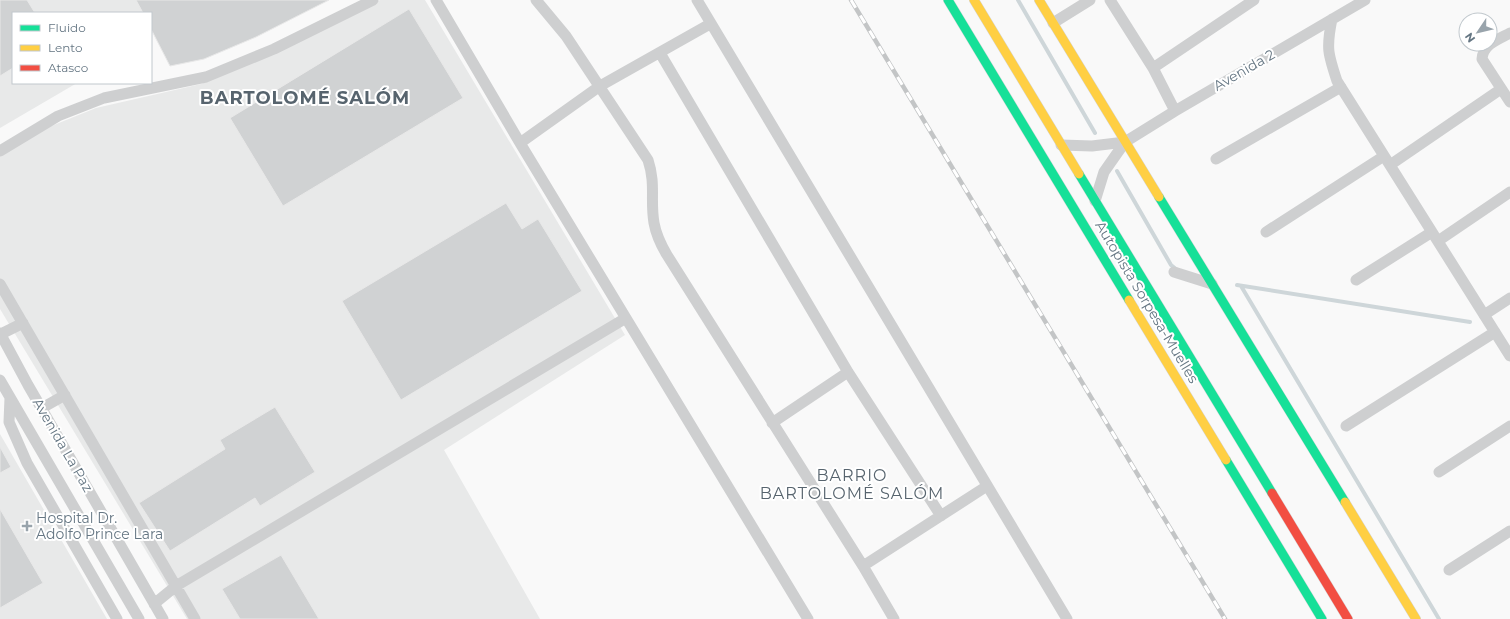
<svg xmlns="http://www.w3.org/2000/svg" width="1510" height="619" font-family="Montserrat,sans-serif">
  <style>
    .built { fill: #e8e9e9 }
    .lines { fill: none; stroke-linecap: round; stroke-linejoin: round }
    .stream { stroke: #ced6d9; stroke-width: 4 }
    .building { fill: #d0d2d3; stroke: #e8e8e8 }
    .fast-casing { stroke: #d5d6d7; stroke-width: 10 }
    .slow-casing { stroke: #d5d6d7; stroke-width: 10 }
    .jam-casing { stroke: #d5d6d7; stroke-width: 10 }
    .street { stroke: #cecfd0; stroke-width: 11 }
    .fast { stroke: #16e098; stroke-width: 9 }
    .slow { stroke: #ffcf43; stroke-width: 9 }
    .jam { stroke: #f24e42; stroke-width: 9 }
    .rail-casing { stroke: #c3c5c6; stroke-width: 4.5 }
    .rail { stroke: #fff; stroke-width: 3; stroke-dasharray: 9; stroke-linecap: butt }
    .poi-dot { fill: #99a4ac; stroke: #fff; stroke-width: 1.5 }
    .labels { text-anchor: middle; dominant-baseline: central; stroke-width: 4; stroke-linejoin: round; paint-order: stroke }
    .street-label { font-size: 14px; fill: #657683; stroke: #fff }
    .poi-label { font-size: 14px; fill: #657683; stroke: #fff; text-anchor: start }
    .quarter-label { font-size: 16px; letter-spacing: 1px; fill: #57646e; stroke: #fff }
    .district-label { font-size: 18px; font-weight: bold; letter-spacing: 1px; fill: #57646e; stroke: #fff }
  </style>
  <rect width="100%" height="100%" fill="#f9f9f9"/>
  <path class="built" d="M0,0H136L143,13H13V83H77L0,128Z
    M380,0H425L625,335L444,450L540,619H187L0,309V153L29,135L96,108L201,84L275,51Z
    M0,434L107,619H0Z"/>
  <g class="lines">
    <path class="stream" d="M1018,0L1095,133
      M1117,171L1171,265L1177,270
      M1237,285L1470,322
      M1241,286L1439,619"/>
  </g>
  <path class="building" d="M0,0H27L35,13H13V68L0,76Z
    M136,0H329L256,37L204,59L170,66L151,29V13H143Z
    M409,9L463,98L283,206L230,118Z
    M506,203L522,229L538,219L582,291L401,400L342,301Z
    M275,407L315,472L260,506L255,498L170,551L139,503L225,449L220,440Z
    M0,447L11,467L0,473Z
    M0,509L43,583L0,608Z
    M281,555L319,619H240L222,589Z"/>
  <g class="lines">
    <defs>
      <path id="fast" d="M948,0L1129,300
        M1079,174L1272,493
        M1159,197L1345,502
        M1226,460L1322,619"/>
      <path id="slow" d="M974,0L1079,174
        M1039,0L1159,197
        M1129,300L1226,460
        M1345,502L1416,619"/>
      <path id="jam" d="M1272,493L1348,619"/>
    </defs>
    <use href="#fast" class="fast-casing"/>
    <use href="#slow" class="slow-casing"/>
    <use href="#jam" class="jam-casing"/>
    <path class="street" d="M436,0L520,143L808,619
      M536,0L566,36L648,160C656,184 650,200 654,223C656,234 661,245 667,255L863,566L894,619
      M697,0L1067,619
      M1110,0L1153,68L1175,111
      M1332,19C1326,48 1328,54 1337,81L1510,356
      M1053,23L1090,0
      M1510,33C1499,39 1483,44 1482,59L1510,102
      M660,53L848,372L941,516
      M1153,68L1254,0
      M520,143L600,86L710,24
      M1061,145L1092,146L1125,142
      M0,151L58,116L104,98L206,77L274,49L373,0
      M1216,159L1341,87
      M1390,165L1501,89
      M1095,201L1104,172L1125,142L1175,111L1365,0
      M1266,232L1384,156
      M1438,241L1510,192
      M1174,272L1212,284
      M1356,280L1432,232
      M0,284L195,619
      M1484,315L1510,298
      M0,333L28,385L163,619
      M1,334L23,323
      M0,380L139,619
      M10,398L9,422L27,463L117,619
      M42,408L65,395
      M772,423L848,372
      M1346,426L1495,332
      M1439,472L1510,426
      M863,566L987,486
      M1449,570L1510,531
      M154,604L176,586L626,318"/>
    <use href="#fast" class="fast"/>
    <use href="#slow" class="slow"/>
    <use href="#jam" class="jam"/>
    <defs>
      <path id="rail" d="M851,0L1225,619"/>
    </defs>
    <use href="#rail" class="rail-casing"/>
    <use href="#rail" class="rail"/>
  </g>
  <path class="poi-dot" d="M25 520h4v4h4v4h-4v4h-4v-4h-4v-4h4z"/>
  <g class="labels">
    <g class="street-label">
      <text transform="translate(1244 70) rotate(-30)">Avenida 2</text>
      <text transform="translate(1147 302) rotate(59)">Autopista Sorpesa-Muelles</text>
      <text transform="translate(63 445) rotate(60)">Avenida La Paz</text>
    </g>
    <g class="poi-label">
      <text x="36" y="518">Hospital Dr.<tspan x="36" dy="16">Adolfo Prince Lara</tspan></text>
    </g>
    <g class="quarter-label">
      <text x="852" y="475">BARRIO<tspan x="852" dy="18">BARTOLOMÉ SALÓM</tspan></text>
    </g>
    <g class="district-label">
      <text x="305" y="98">BARTOLOMÉ SALÓM</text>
    </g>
  </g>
  <rect x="12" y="12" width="140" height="72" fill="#ffffff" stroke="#c1c8cd"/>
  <rect x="20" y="25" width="20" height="6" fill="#16e098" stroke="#c1c8cd"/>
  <text x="48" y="32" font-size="12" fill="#657683">Fluido</text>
  <rect x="20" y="45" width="20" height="6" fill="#ffcf43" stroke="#c1c8cd"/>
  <text x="48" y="52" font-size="12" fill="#657683">Lento</text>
  <rect x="20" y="65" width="20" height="6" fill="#f24e42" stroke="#c1c8cd"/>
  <text x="48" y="72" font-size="12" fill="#657683">Atasco</text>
  <g transform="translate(1478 32) rotate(235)"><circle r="19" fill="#ffffff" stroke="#c1c8cd"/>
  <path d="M0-3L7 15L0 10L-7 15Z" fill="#99a4ac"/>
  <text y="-6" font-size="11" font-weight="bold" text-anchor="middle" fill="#657683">N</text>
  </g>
</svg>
